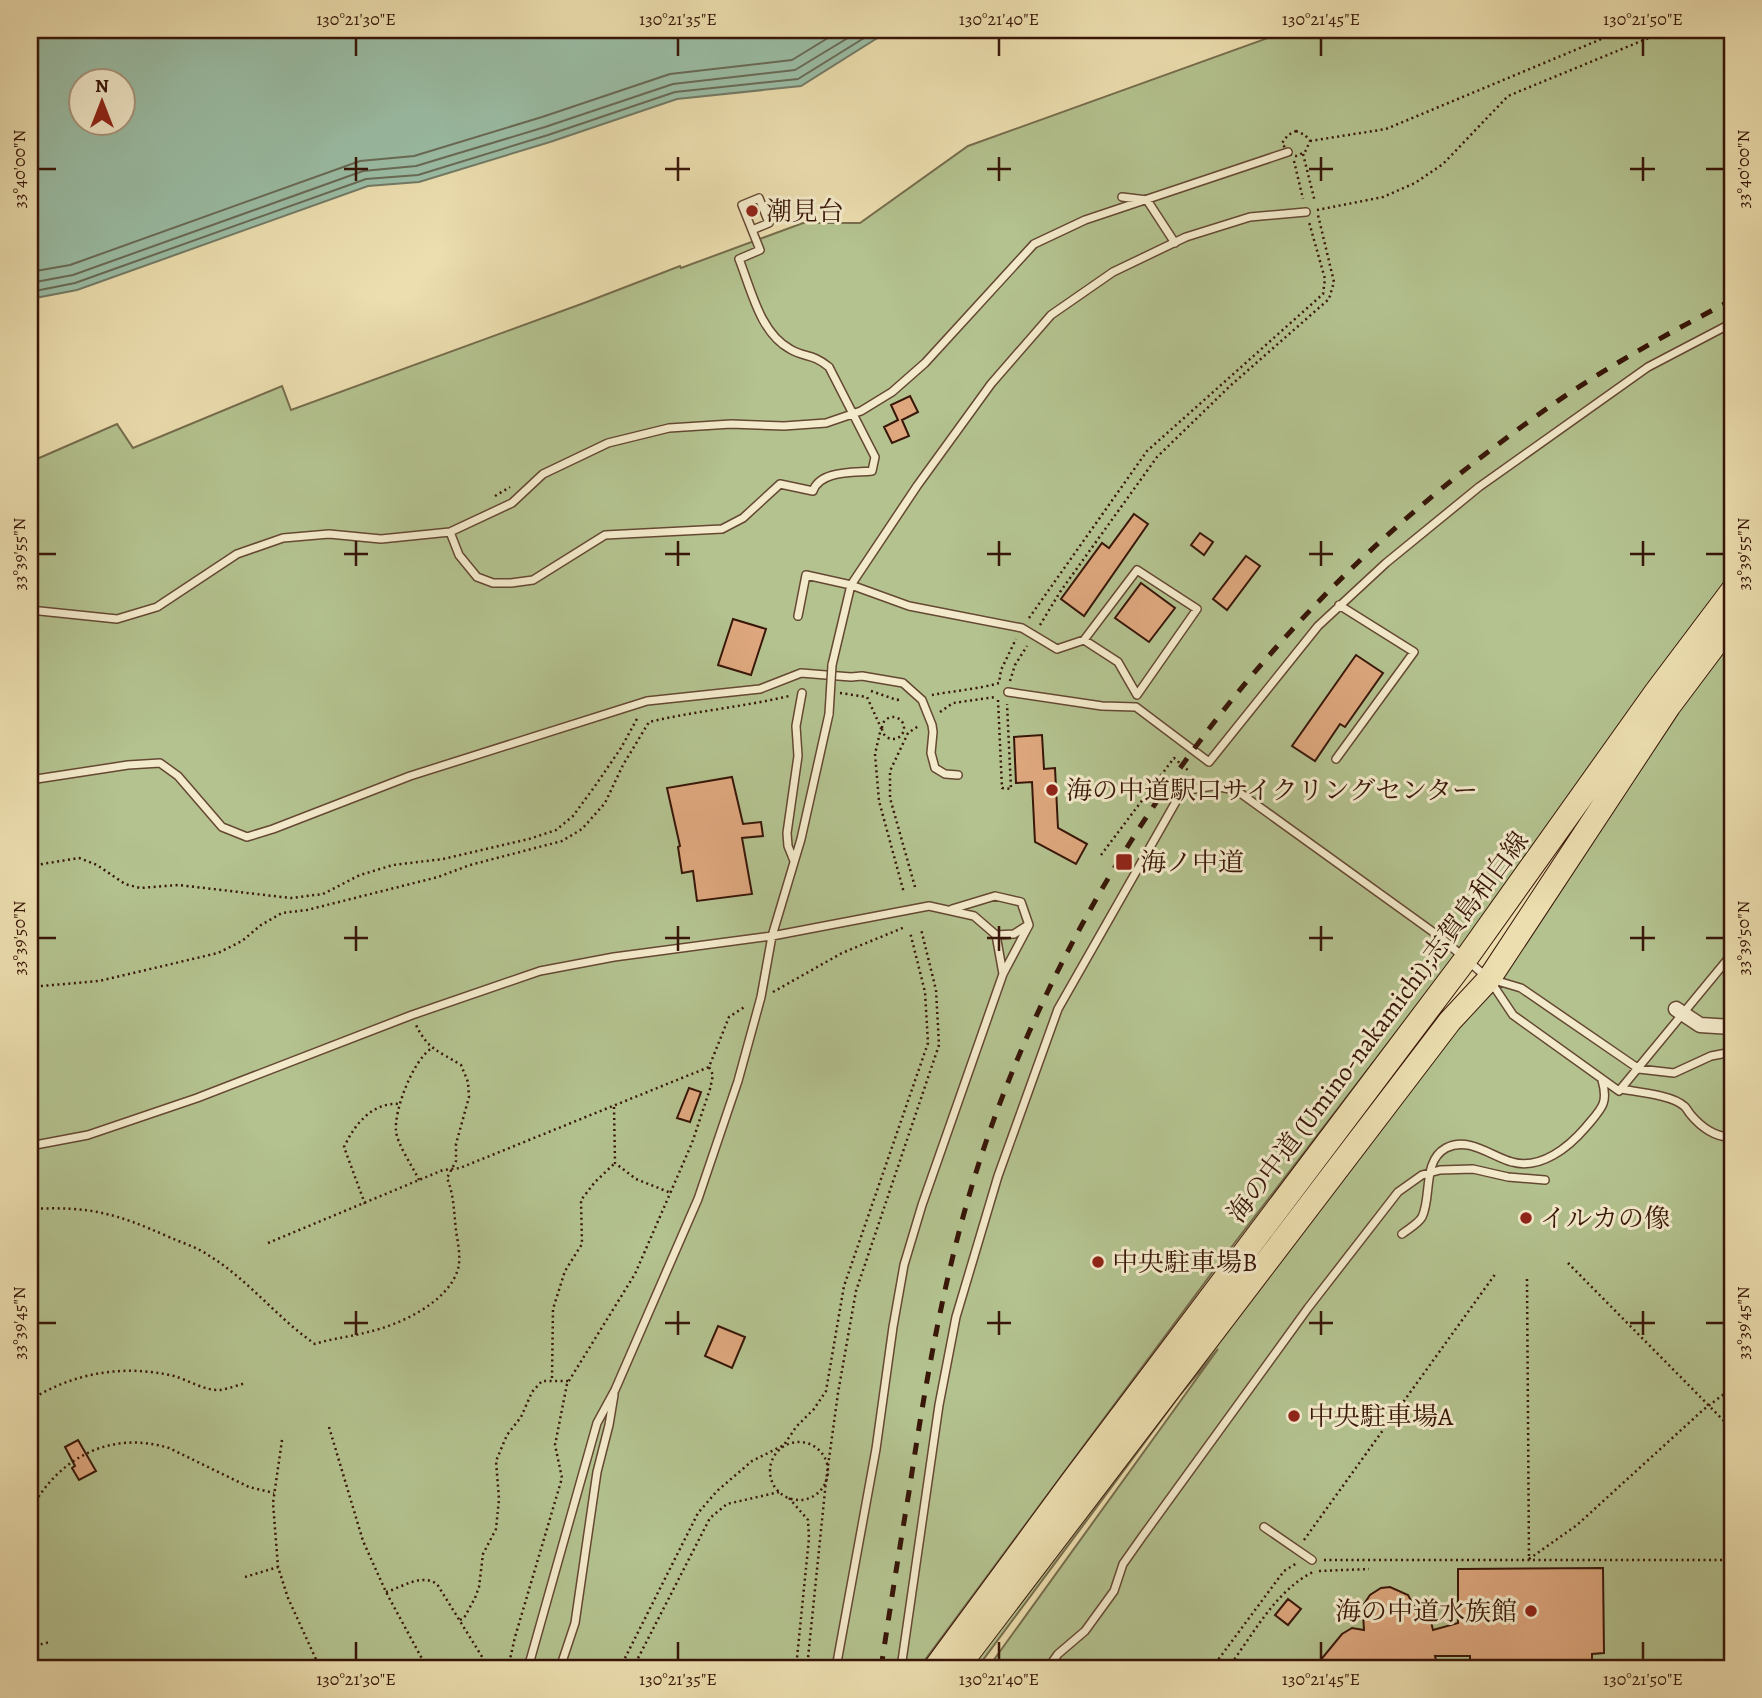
<svg xmlns="http://www.w3.org/2000/svg" width="1762" height="1698" font-family="Alegreya,'Noto Serif JP',serif">
  <style>
    .green { fill: #b3c28f; stroke: #766c4c; stroke-width: 2 }
    .water { fill: #9abda5; stroke: #737a66; stroke-width: 2; fill-rule: evenodd }
    .lines { fill: none; stroke-linecap: round; stroke-linejoin: round }
    .shore { stroke: #696a56; stroke-width: 2 }
    .building { fill: #dea77e; stroke: #381608; stroke-width: 2 }
    .lane-casing { stroke: #654832; stroke-width: 10 }
    .street-casing { stroke: #654832; stroke-width: 17 }
    .primary-casing { stroke: #381608; stroke-width: 25 }
    .path { stroke: #381608; stroke-width: 2.5; stroke-dasharray: 2 3.5; stroke-linecap: butt }
    .lane { stroke: #f3eacb; stroke-width: 7 }
    .street { stroke: #f3eacb; stroke-width: 14 }
    .primary { stroke: #ecdeaf; stroke-width: 23 }
    .rail { stroke: #381608; stroke-width: 5; stroke-dasharray: 12 12; stroke-linecap: butt }
    .lane-bridge-casing { stroke: #654832; stroke-width: 10; stroke-linecap: butt }
    .lane-bridge { stroke: #f3eacb; stroke-width: 7 }
    .ticks { fill: none; stroke: #381608; stroke-width: 2.5 }
    .poi-dot { fill: #8f2418; stroke: #f3eacb; stroke-width: 2.5 }
    .labels { text-anchor: middle; dominant-baseline: central; stroke-width: 6; stroke-linejoin: round; paint-order: stroke }
    .poi-label { font-size: 26px; fill: #381608; stroke: #f3eacb; text-anchor: start }
    .street-label { font-size: 26px; fill: #381608; stroke: #f3eacb }
    .neatline { fill: none; stroke: #381608; stroke-width: 2.5 }
    .ticks-label { font-size: 18px; text-anchor: middle; fill: #381608 }
  </style>
  <rect width="100%" height="100%" fill="#ecdeaf"/>
  <filter id="stains"><feTurbulence type="fractalNoise" baseFrequency=".00286" numOctaves="4"/><feColorMatrix values="0 0 0 0 .2 0 0 0 0 .09 0 0 0 0 .02 0 0 0 .5 -.17"/></filter>
  <radialGradient id="worn" r=".72"><stop offset=".6" stop-color="#630" stop-opacity="0"/><stop offset="1" stop-color="#630" stop-opacity=".3"/></radialGradient>
  <path class="green" d="M1290,30H1732V576L1638,698L1487,914L1220,1262L919,1668H30V462L117,424L133,448L282,386L291,410L584,303L680,266L681,268L803,223H860L968,146Z
    M1732,632V1668H988L1218,1349L1180,1395L977,1668H969Z"/>
  <path class="water" d="M30,30H890L801,86L677,99L550,142L419,182L368,186L77,290L30,299ZM80,80H122V122H80Z"/>
  <g class="lines">
    <path class="shore" d="M30,272L70,265L360,161L414,156L542,117L670,74L792,60L841,30
      M30,283L73,275L363,171L416,166L545,127L673,84L795,70L861,30
      M30,292L75,283L366,179L418,175L548,135L675,92L798,79L877,30"/>
  </g>
  <path class="building" d="M910,396L918,412L902,420L909,436L892,443L884,427L898,420L891,405Z
    M1134,514L1148,524L1084,616L1061,599L1102,543L1109,548Z
    M1200,533L1213,542L1204,555L1191,545Z
    M1246,556L1260,566L1227,610L1213,599Z
    M1141,583L1175,608L1149,642L1115,618Z
    M733,619L766,629L751,675L718,665Z
    M1356,655L1383,673L1345,727L1340,724L1315,761L1292,746Z
    M1042,735L1044,769L1055,768L1058,828L1087,844L1076,864L1035,842L1032,782L1016,783L1014,737Z
    M732,777L743,824L761,822L763,836L742,838L752,894L697,901L693,871L682,873L678,847L680,846L667,788Z
    M689,1088L701,1092L690,1122L677,1118Z
    M718,1326L745,1337L732,1368L705,1356Z
    M78,1440L96,1471L79,1480L72,1468L75,1466L65,1447Z
    M1603,1568L1604,1653L1592,1654V1668H1470V1656H1435L1438,1668H1314L1342,1634L1352,1628L1364,1630L1363,1614L1364,1604L1370,1595L1381,1588L1390,1587L1408,1595L1415,1608L1427,1605L1433,1630L1458,1623V1569Z
    M1288,1599L1301,1609L1288,1625L1275,1615Z"/>
  <g class="lines">
    <defs>
      <path id="lane" d="M1122,197L1147,200L1175,243
        M450,532L459,555L477,577L493,583H511L533,580L605,535L722,529L743,518L780,484L813,491C820,470 854,473 872,471L875,457L829,367C812,353 805,358 790,349C760,333 751,289 739,259L760,250L742,205L759,198L769,223L752,230
        M30,610L117,619L157,607L237,554L283,538L329,534L381,539L450,532L512,503L543,474L608,443L669,428L731,424L784,426L826,423L861,411L892,392L925,363L1034,244L1085,220L1288,152
        M798,616L806,575L851,585L909,606L1022,628L1057,649L1084,640L1137,570L1197,609L1137,695L1118,662L1084,640
        M832,665L851,585L917,486L991,384L1051,315L1113,272L1186,237L1250,217L1306,212
        M1008,692L1102,706L1136,707L1209,762L1318,626L1386,563L1479,487L1648,367L1732,323
        M1336,759L1414,652L1339,605
        M30,780L128,765L160,763L178,776L222,827L247,837L273,829L410,776L647,701L760,689L801,673L851,677L862,676L903,683L922,700L932,725L933,732L931,753L935,768L945,774L958,775
        M794,861L788,846L787,833L798,756L796,726L802,693
        M996,935L1014,934L1028,925
        M1494,980L1521,988L1639,1069L1674,1073L1711,1056L1732,1052
        M1621,1089C1637,1092 1672,1095 1684,1106C1687,1108 1688,1112 1691,1115C1701,1127 1716,1138 1732,1137
        M30,1146L88,1135L197,1098L412,1015L540,971L614,957L772,936L929,906L974,916L996,935L1003,974
        M1402,1234C1408,1229 1418,1224 1422,1217C1432,1197 1422,1161 1446,1148C1469,1136 1492,1157 1512,1162C1541,1170 1569,1147 1586,1127C1601,1109 1609,1104 1602,1080
        M1264,1527L1312,1560
        M205,1668L248,1666L256,1668
        M528,1668L597,1423L615,1390L698,1199L738,1081L761,997L772,936L801,839L829,714
        M560,1668L575,1623L597,1472L609,1425L614,1395
        M836,1668L876,1449L893,1327L904,1265L922,1205L1003,974L1029,925L1021,902L995,896L952,909
        M901,1668L939,1405L956,1317L998,1176L1058,1009L1182,791L1213,786L1236,790L1440,937L1489,979L1513,1015L1619,1091L1732,954
        M1048,1668L1058,1654L1085,1631L1114,1591L1123,1564L1142,1537L1308,1308L1398,1192L1422,1175L1440,1170L1473,1169L1508,1177L1545,1180"/>
      <path id="street" d="M1676,1009L1700,1025L1732,1027"/>
      <path id="primary" d="M935,1668L1071,1483L1465,960L1656,692L1732,591
        M957,1668L1450,1021L1489,979L1669,706L1732,622"/>
    </defs>
    <use href="#lane" class="lane-casing"/>
    <use href="#street" class="street-casing"/>
    <use href="#primary" class="primary-casing"/>
    <path class="path" d="M1296,131L1305,135L1310,141L1305,152L1296,156L1289,154L1282,143L1288,135Z
      M1310,141L1386,129L1623,30
      M1303,154L1315,202
      M1294,161L1303,199
      M1317,210L1383,197L1415,183L1443,164L1508,96L1668,30
      M495,496L510,487
      M1029,618L1147,451L1323,294L1325,279L1309,222
      M1040,625L1060,592L1157,457L1230,386L1329,299L1334,282L1318,215
      M1010,681L1015,665L1027,646
      M871,691L897,700L901,699
      M840,693L867,697L881,728L875,754L879,801L904,893
      M932,695C952,691 979,689 999,683L1001,670L1016,639
      M998,700L1002,788L1011,789L1007,704
      M940,712L953,703L996,697
      M882 728a11 11 0 1 1 22 0a11 11 0 1 1-22 0Z
      M1101,855L1174,758L1190,772
      M30,866L79,858L97,865L125,884L140,888L178,885L291,898L323,894L360,875L393,865L443,859L529,839L556,830L573,816L595,786L621,748L638,717
      M915,887L890,798V771L908,733L920,725
      M30,987L99,981L218,953L242,941L261,925L282,913L307,910L438,877L470,865L562,841L582,829L605,803L623,765L649,722C695,711 743,707 789,696
      M773,992L842,953L905,927
      M614,1107L615,1163L636,1179L671,1193
      M419,1180C413,1167 397,1144 396,1131C394,1110 413,1060 432,1048
      M365,1204L344,1147C355,1124 372,1102 400,1104
      M30,1209C90,1206 115,1213 169,1237C182,1243 197,1247 208,1255C248,1279 277,1318 315,1344C333,1338 350,1337 368,1332C399,1325 448,1303 458,1269C461,1258 458,1243 456,1231C454,1213 454,1195 447,1178L456,1161V1144L469,1097L468,1082L461,1065C439,1051 428,1050 416,1025
      M268,1243L443,1170L460,1168L709,1067L729,1017L746,1006
      M1568,1263L1732,1429
      M1527,1279L1529,1559
      M552,1378L553,1309L565,1271L582,1244L581,1200L595,1182L615,1163
      M30,1400C74,1373 122,1364 174,1376C188,1380 205,1391 220,1390C228,1389 238,1385 246,1383
      M329,1427L363,1541L386,1592L427,1668
      M282,1440L273,1503L278,1567L288,1598L320,1668
      M770 1471a29 29 0 1 1 58 0a29 29 0 1 1-58 0Z
      M789,1498L808,1520L809,1538L796,1668
      M30,1511C58,1458 110,1430 169,1448L249,1487L274,1493
      M1304,1540L1496,1273
      M1529,1559L1577,1525L1703,1410L1732,1388
      M1324,1560H1732
      M1319,1571L1369,1569
      M245,1577L278,1567
      M386,1592C403,1587 421,1573 437,1584L489,1668
      M460,1620L464,1618L475,1598L479,1587L483,1554L496,1529L499,1499L496,1461L507,1435L521,1417L532,1392L542,1381H569
      M30,1647L50,1642
      M183,1668L194,1665
      M508,1668L515,1637L562,1478L555,1445L567,1384L635,1274L692,1143L710,1089L713,1075L709,1067
      M620,1668L698,1513L717,1491L752,1461L784,1445L796,1427L814,1409L826,1391L844,1286L928,1043L925,992L910,932
      M633,1668L710,1518L727,1504L779,1492
      M807,1668L826,1481L838,1393L856,1291L939,1045L936,990L921,929
      M1212,1668L1284,1571L1297,1563
      M1228,1668C1253,1635 1275,1591 1313,1572"/>
    <use href="#lane" class="lane"/>
    <use href="#street" class="street"/>
    <use href="#primary" class="primary"/>
    <path class="rail" d="M881,1668C890,1609 899,1551 909,1492C927,1372 948,1251 988,1136C1062,924 1191,724 1352,568C1410,512 1476,459 1542,412C1602,369 1667,334 1732,300"/>
    <defs>
      <path id="lane-bridge" d="M829,714L832,665"/>
    </defs>
    <use href="#lane-bridge" class="lane-bridge-casing"/>
    <use href="#lane-bridge" class="lane-bridge"/>
  </g>
  <path class="ticks" d="M356,38V56M678,38V56M999,38V56M1321,38V56M1643,38V56M356,157V181M678,157V181M999,157V181M1321,157V181M1643,157V181M38,169H56M344,169H368M665,169H690M987,169H1011M1309,169H1333M1630,169H1655M1706,169H1724M356,541V566M678,541V566M999,541V566M1321,541V566M1643,541V566M38,554H56M344,554H368M665,554H690M987,554H1011M1309,554H1333M1630,554H1655M1706,554H1724M356,926V951M678,926V951M999,926V951M1321,926V951M1643,926V951M38,938H56M344,938H368M665,938H690M987,938H1011M1309,938H1333M1630,938H1655M1706,938H1724M356,1311V1335M678,1311V1335M999,1311V1335M1321,1311V1335M1643,1311V1335M38,1323H56M344,1323H368M665,1323H690M987,1323H1011M1309,1323H1333M1630,1323H1655M1706,1323H1724M356,1642V1660M678,1642V1660M999,1642V1660M1321,1642V1660M1643,1642V1660"/>
  <g class="poi-dot">
    <circle cx="752" cy="211" r="7"/>
    <circle cx="1052" cy="790" r="7"/>
    <rect x="1115" y="853" width="18" height="18" rx="3.5"/>
    <circle cx="1526" cy="1218" r="7"/>
    <circle cx="1098" cy="1262" r="7"/>
    <circle cx="1294" cy="1416" r="7"/>
    <circle cx="1531" cy="1611" r="7"/>
  </g>
  <g class="labels">
    <g class="poi-label">
      <text x="766" y="211">潮見台</text>
      <text x="1066" y="790">海の中道駅口サイクリングセンター</text>
      <text x="1140" y="862">海ノ中道</text>
      <text x="1540" y="1218">イルカの像</text>
      <text x="1112" y="1262">中央駐車場B</text>
      <text x="1308" y="1416">中央駐車場A</text>
      <text x="1517" y="1611" text-anchor="end">海の中道水族館</text>
    </g>
    <g class="street-label">
      <text transform="translate(1378 1027) rotate(-53)">海の中道 (Umino-nakamichi);志賀島和白線</text>
    </g>
  </g>
  <rect width="1762" height="1698" fill="none" stroke="#ecdeaf" stroke-width="77"/>
  <g transform="translate(102 102)"><circle r="33" fill="#f3eacb" stroke="#a8957d" stroke-width="2"/>
  <path d="M0-5L12 26L0 18L-12 26Z" fill="#8f2418"/>
  <text y="-10" font-size="19" font-weight="bold" text-anchor="middle" fill="#381608">N</text>
  </g>
  <rect x="38" y="38" width="1686" height="1622" class="neatline"/>
  <g class="ticks-label">
    <text x="356" y="25">130°21'30"E</text>
    <text x="678" y="25">130°21'35"E</text>
    <text x="999" y="25">130°21'40"E</text>
    <text x="1321" y="25">130°21'45"E</text>
    <text x="1643" y="25">130°21'50"E</text>
    <text transform="translate(19 169) rotate(-90)" y="6">33°40'00"N</text>
    <text transform="translate(1743 169) rotate(-90)" y="6">33°40'00"N</text>
    <text transform="translate(19 554) rotate(-90)" y="6">33°39'55"N</text>
    <text transform="translate(1743 554) rotate(-90)" y="6">33°39'55"N</text>
    <text transform="translate(19 938) rotate(-90)" y="6">33°39'50"N</text>
    <text transform="translate(1743 938) rotate(-90)" y="6">33°39'50"N</text>
    <text transform="translate(19 1323) rotate(-90)" y="6">33°39'45"N</text>
    <text transform="translate(1743 1323) rotate(-90)" y="6">33°39'45"N</text>
    <text x="356" y="1685">130°21'30"E</text>
    <text x="678" y="1685">130°21'35"E</text>
    <text x="999" y="1685">130°21'40"E</text>
    <text x="1321" y="1685">130°21'45"E</text>
    <text x="1643" y="1685">130°21'50"E</text>
  </g>
  <rect width="100%" height="100%" filter="url(#stains)"/>
  <rect width="100%" height="100%" fill="url(#worn)"/>
</svg>
